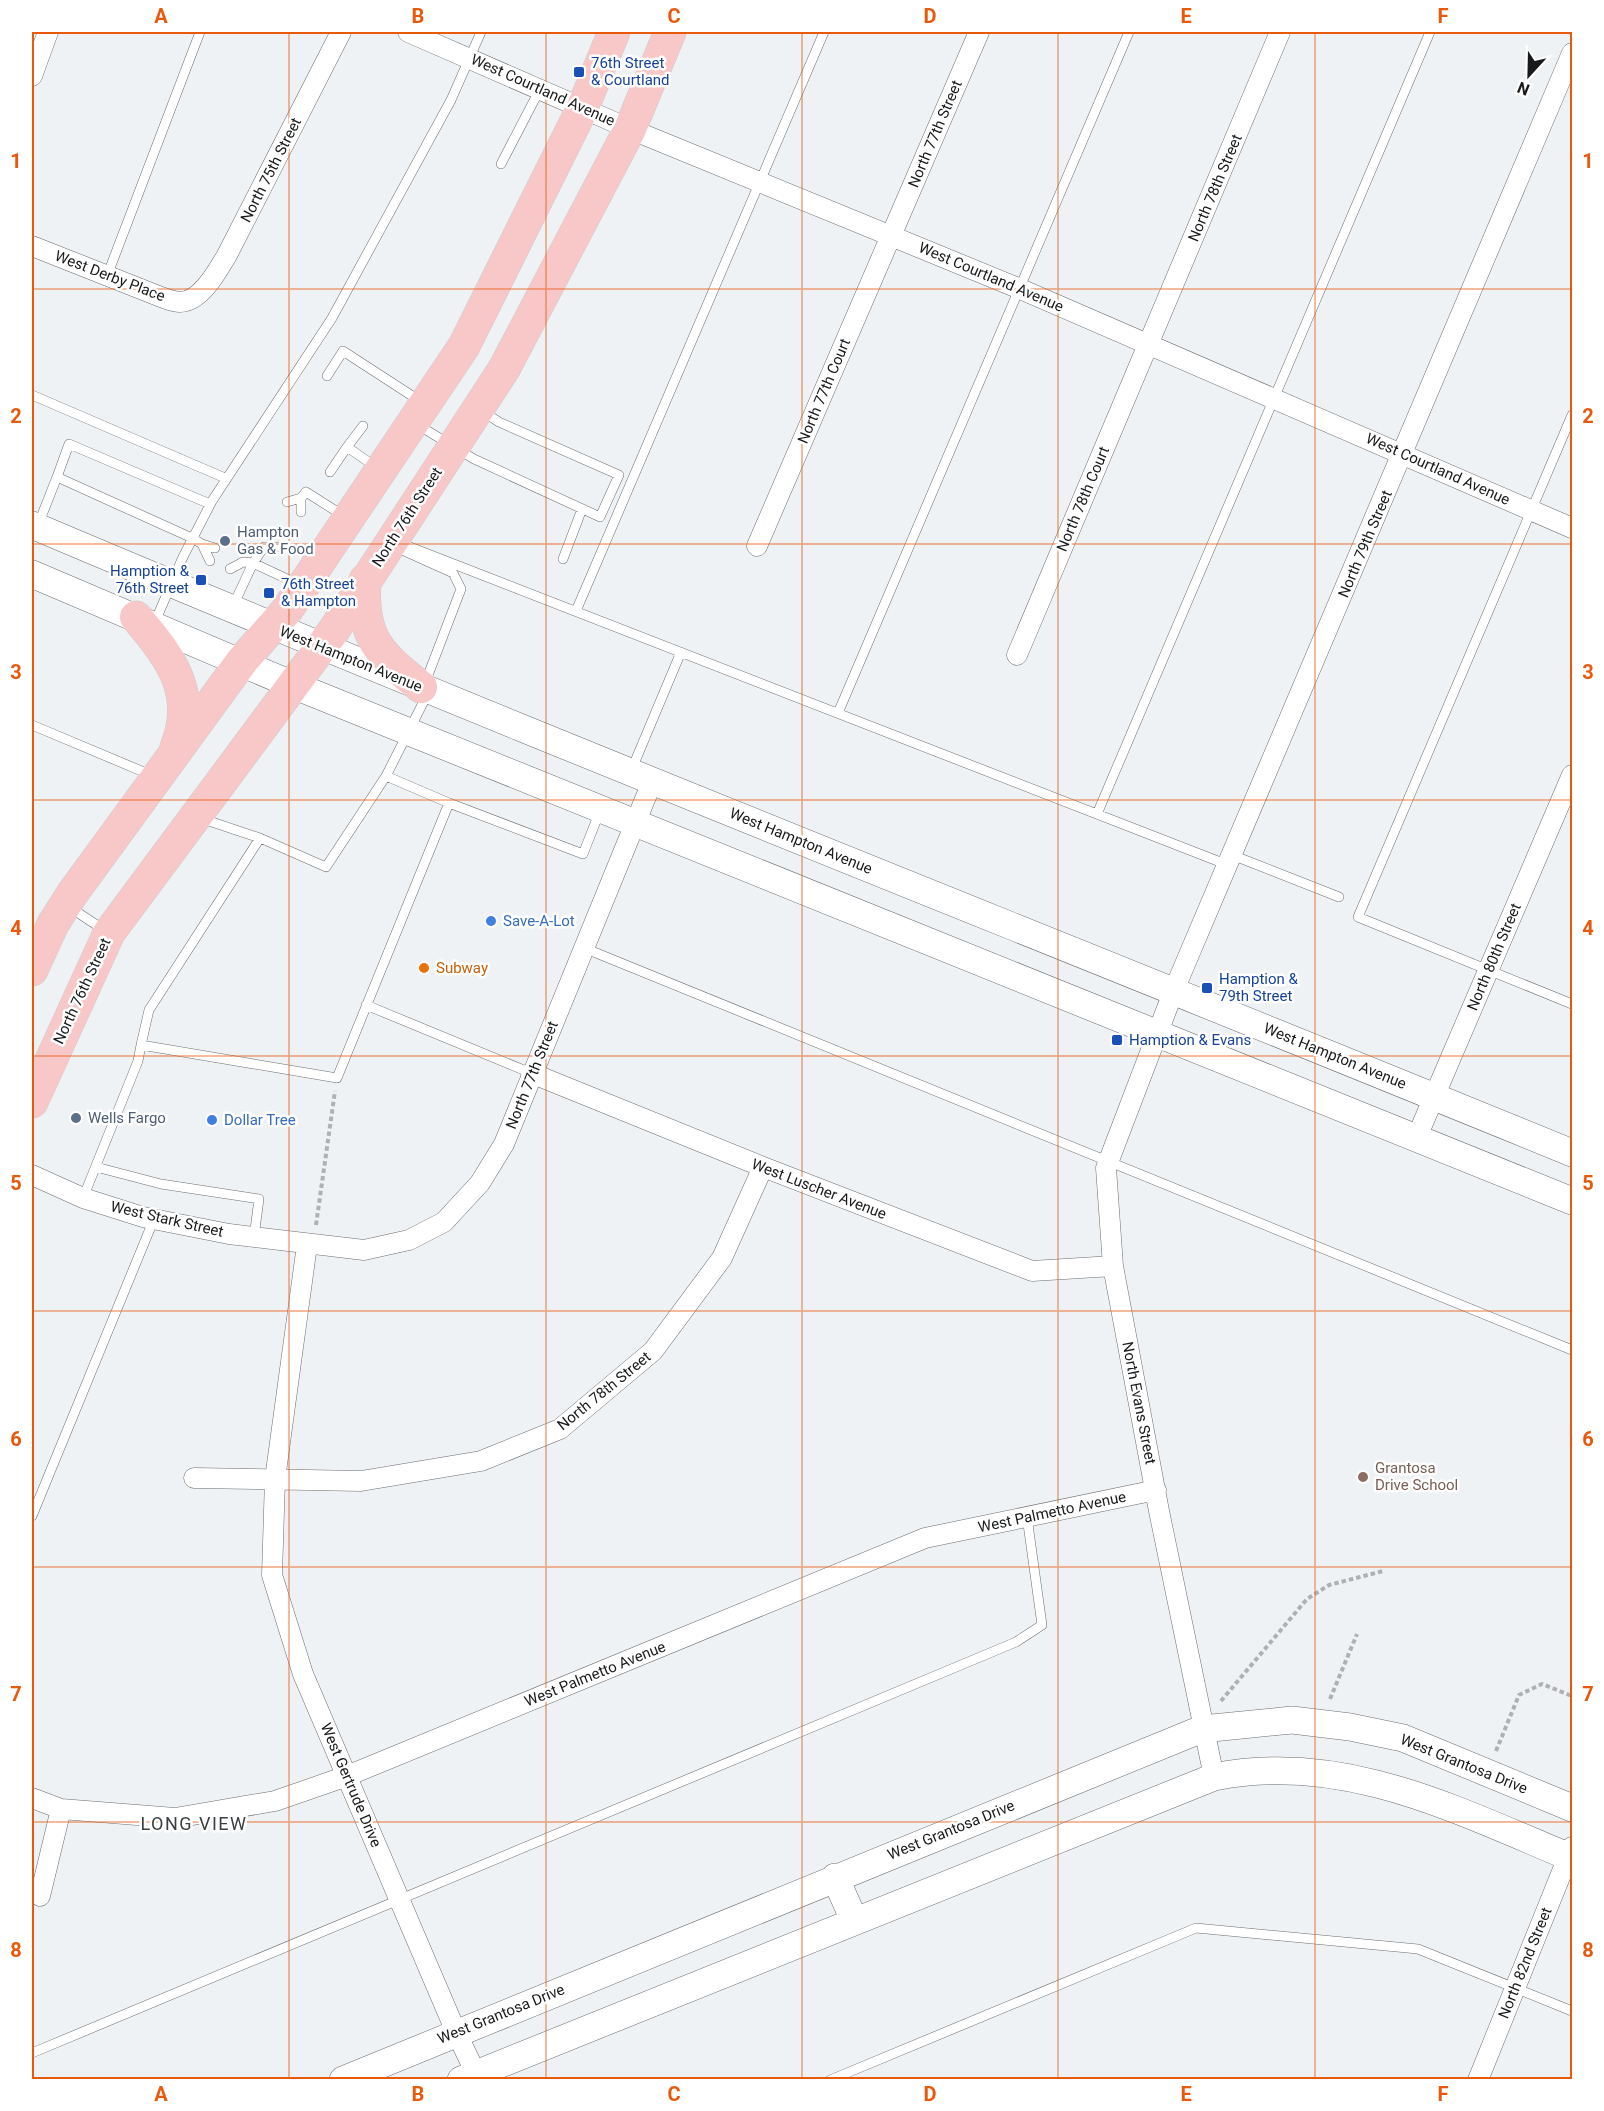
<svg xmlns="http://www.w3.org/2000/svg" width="1604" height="2111" font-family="Roboto,sans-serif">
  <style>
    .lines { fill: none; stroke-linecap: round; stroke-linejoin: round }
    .lane-casing { stroke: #6c6e71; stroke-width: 10 }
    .street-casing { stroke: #6c6e71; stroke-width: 21 }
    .secondary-casing { stroke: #6c6e71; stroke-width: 28 }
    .primary-casing { stroke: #cccccd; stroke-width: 33 }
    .path { stroke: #aeb1b3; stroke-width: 4; stroke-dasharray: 4.5 3; stroke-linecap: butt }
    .lane { stroke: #fff; stroke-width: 9 }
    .street { stroke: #fff; stroke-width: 20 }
    .secondary { stroke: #fff; stroke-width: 27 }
    .primary { stroke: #f8c7c8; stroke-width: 32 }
    .grid { fill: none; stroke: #e8590c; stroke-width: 1.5; stroke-opacity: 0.55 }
    .transit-dot { fill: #1a4fb4; stroke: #fff; stroke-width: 2 }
    .service-dot { fill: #5c6f8a; stroke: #fff; stroke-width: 2 }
    .shop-dot { fill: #3f7fe0; stroke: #fff; stroke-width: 2 }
    .food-dot { fill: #e8710a; stroke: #fff; stroke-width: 2 }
    .education-dot { fill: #8d6e63; stroke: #fff; stroke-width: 2 }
    .labels { text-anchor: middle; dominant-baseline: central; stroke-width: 5; stroke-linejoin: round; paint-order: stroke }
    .transit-label { font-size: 15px; fill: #164399; stroke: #fff; text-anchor: start }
    .street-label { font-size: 15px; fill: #18191a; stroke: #fff }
    .service-label { font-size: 15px; fill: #4e5e75; stroke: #fff; text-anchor: start }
    .shop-label { font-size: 15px; fill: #366cbe; stroke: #fff; text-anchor: start }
    .food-label { font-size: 15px; fill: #c56008; stroke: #fff; text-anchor: start }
    .education-label { font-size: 15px; fill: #785e54; stroke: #fff; text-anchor: start }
    .quarter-label { font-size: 18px; letter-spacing: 1.5px; fill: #3d4042; stroke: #fff }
    .neatline { fill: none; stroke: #e8590c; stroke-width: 2 }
    .grid-label { font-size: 20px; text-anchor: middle; font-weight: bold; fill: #e8590c }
  </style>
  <rect width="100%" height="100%" fill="#eff2f5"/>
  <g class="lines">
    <defs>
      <path id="lane" d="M501,164L540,89
        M107,276L200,32
        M327,376L343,351L420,401
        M32,395L225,478
        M1572,415L1358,917L1572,1004
        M418,425L474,459L600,517L619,475L499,422L482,411
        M347,447L363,426
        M330,472L347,447L376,467
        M57,477L69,444L210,504
        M287,502L301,498
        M301,512V498L306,492L344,516
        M38,525L57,477L192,538L202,544L210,561
        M397,542L1228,865
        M202,544L215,548
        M393,546L453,573L461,589L425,683
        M563,559L582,509
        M230,569L243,562L253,563L264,547H277
        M233,606L253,563L298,584
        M576,611L824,32
        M154,624L183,557L212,501L332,318L451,100L481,32
        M428,693L386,776L326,867L260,838L149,1010L141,1045L337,1078L449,803L583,854L600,811
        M838,713L1129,32
        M32,725L151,775
        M631,771L681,652
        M386,776L449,803
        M1097,814L1430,32
        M200,818L260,838
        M1232,855L1339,897
        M68,906L104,930
        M584,948L1572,1350
        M366,1005L531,1073
        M96,1167L161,1184L259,1199L254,1237
        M83,1198L138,1061L141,1045
        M32,1516L154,1219
        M32,2053L1016,1642L1042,1625L1027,1517
        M830,2080L1196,1928L1418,1949L1572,2011"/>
      <path id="street" d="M408,32L630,129L1018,288L1572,528
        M32,76L48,32
        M32,246L161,297C167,299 174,302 180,302C201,302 218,270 227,255L341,32
        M757,546L979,32
        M1017,655L1280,32
        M531,1073L763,1167L1032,1271L1113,1266
        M1416,1139L1572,775
        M32,1175L83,1198L143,1217L229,1234L364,1250L409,1240L444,1222L480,1183L504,1144L652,782
        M307,1245L275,1479L272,1575L303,1674L456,2032L479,2080
        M194,1478L361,1481L481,1461L560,1429L653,1351L722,1258L763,1167
        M1214,1777L1159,1511L1113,1266L1106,1168L1174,990L1572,53
        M32,1798L61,1809L175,1818L275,1801L347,1776L925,1538L1156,1490
        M40,1896L61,1809
        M1478,2080L1572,1847"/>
      <path id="secondary" d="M32,525C543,741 1059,943 1572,1153
        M32,574L293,685L1572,1201
        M835,1877L854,1920
        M343,2080L1202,1729L1292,1720L1350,1727L1403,1738L1572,1808
        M461,2080L1214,1777C1343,1751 1456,1810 1572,1858"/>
      <path id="primary" d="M365,580C361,638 379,654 421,687
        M136,617C170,656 198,694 176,747
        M32,970L53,924L72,894L242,661L287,610L464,346L583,107L614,32
        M32,1102L109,933L334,630L504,369L630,129L670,32"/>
    </defs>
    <use href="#lane" class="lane-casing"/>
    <use href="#street" class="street-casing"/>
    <use href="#secondary" class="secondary-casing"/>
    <use href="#primary" class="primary-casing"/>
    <path class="path" d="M316,1225L335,1091
      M1330,1699L1357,1634
      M1221,1701L1307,1599L1329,1585L1383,1571
      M1496,1751L1519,1695L1542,1684L1572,1696"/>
    <use href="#lane" class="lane"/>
    <use href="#street" class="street"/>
    <use href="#secondary" class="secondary"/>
    <use href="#primary" class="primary"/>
  </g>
  <path class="grid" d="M289,32V2080M546,32V2080M802,32V2080M1058,32V2080M1315,32V2080M32,289H1572M32,544H1572M32,800H1572M32,1056H1572M32,1311H1572M32,1567H1572M32,1822H1572"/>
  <g class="transit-dot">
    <rect x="573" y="66" width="12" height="12" rx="3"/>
    <rect x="195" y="574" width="12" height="12" rx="3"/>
    <rect x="263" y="587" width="12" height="12" rx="3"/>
    <rect x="1201" y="982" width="12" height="12" rx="3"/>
    <rect x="1111" y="1034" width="12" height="12" rx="3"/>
  </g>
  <g class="service-dot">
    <circle cx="225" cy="541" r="6"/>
    <circle cx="76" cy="1118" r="6"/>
  </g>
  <g class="shop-dot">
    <circle cx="491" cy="921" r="6"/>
    <circle cx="212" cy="1120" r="6"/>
  </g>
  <circle class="food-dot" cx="424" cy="968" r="6"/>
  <circle class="education-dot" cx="1363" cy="1477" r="6"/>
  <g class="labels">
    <g class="transit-label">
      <text x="591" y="63">76th Street<tspan x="591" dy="17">&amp; Courtland</tspan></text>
      <text x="189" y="571" text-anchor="end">Hamption &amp;<tspan x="189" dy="17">76th Street</tspan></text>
      <text x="281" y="584">76th Street<tspan x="281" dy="17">&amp; Hampton</tspan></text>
      <text x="1219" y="979">Hamption &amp;<tspan x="1219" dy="17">79th Street</tspan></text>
      <text x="1129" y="1040">Hamption &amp; Evans</text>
    </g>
    <g class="street-label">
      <text transform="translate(543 90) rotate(24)">West Courtland Avenue</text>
      <text transform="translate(935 134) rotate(-67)">North 77th Street</text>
      <text transform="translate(271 170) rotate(-63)">North 75th Street</text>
      <text transform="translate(1215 188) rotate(-67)">North 78th Street</text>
      <text transform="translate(110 276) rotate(21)">West Derby Place</text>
      <text transform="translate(991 277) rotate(23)">West Courtland Avenue</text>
      <text transform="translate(824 391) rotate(-67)">North 77th Court</text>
      <text transform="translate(1438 469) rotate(24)">West Courtland Avenue</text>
      <text transform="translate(1083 499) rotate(-67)">North 78th Court</text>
      <text transform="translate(407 517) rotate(-57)">North 76th Street</text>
      <text transform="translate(1365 544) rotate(-67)">North 79th Street</text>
      <text transform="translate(351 659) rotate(22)">West Hampton Avenue</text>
      <text transform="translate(801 841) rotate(22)">West Hampton Avenue</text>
      <text transform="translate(1494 957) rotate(-67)">North 80th Street</text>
      <text transform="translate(82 991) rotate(-65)">North 76th Street</text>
      <text transform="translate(1335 1056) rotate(22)">West Hampton Avenue</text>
      <text transform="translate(532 1075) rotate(-68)">North 77th Street</text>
      <text transform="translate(819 1189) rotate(21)">West Luscher Avenue</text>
      <text transform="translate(167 1219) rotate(13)">West Stark Street</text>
      <text transform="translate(604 1391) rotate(-39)">North 78th Street</text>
      <text transform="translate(1139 1403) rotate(79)">North Evans Street</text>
      <text transform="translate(1052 1512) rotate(-12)">West Palmetto Avenue</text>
      <text transform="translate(595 1674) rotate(-22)">West Palmetto Avenue</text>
      <text transform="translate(1464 1764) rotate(22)">West Grantosa Drive</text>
      <text transform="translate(351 1785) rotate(67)">West Gertrude Drive</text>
      <text transform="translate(951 1830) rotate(-22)">West Grantosa Drive</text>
      <text transform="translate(1525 1963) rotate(-68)">North 82nd Street</text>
      <text transform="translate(501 2014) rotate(-22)">West Grantosa Drive</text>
    </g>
    <g class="service-label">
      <text x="237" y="532">Hampton<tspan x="237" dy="17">Gas &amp; Food</tspan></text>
      <text x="88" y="1118">Wells Fargo</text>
    </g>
    <g class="shop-label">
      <text x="503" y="921">Save-A-Lot</text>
      <text x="224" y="1120">Dollar Tree</text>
    </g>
    <g class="food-label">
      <text x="436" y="968">Subway</text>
    </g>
    <g class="education-label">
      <text x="1375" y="1468">Grantosa<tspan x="1375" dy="17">Drive School</tspan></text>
    </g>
    <g class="quarter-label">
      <text x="194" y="1823">LONG VIEW</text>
    </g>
  </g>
  <rect width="1604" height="2111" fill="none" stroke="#ffffff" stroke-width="66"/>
  <g transform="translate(1529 75) rotate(202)" stroke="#ffffff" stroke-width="4.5" paint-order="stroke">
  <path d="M0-4.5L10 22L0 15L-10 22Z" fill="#18191a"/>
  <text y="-9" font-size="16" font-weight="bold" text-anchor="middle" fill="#18191a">N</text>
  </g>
  <rect x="33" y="33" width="1538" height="2045" class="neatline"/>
  <g class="grid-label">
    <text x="161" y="23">A</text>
    <text x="418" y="23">B</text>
    <text x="674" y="23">C</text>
    <text x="930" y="23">D</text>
    <text x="1186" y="23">E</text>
    <text x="1443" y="23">F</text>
    <text x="16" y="168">1</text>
    <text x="1588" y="168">1</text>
    <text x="16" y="423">2</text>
    <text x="1588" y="423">2</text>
    <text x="16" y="679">3</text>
    <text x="1588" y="679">3</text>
    <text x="16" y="935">4</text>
    <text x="1588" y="935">4</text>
    <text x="16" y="1190">5</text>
    <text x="1588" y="1190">5</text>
    <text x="16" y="1446">6</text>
    <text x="1588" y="1446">6</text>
    <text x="16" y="1701">7</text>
    <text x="1588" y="1701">7</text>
    <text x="16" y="1957">8</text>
    <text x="1588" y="1957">8</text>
    <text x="161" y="2101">A</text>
    <text x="418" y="2101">B</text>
    <text x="674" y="2101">C</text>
    <text x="930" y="2101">D</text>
    <text x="1186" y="2101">E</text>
    <text x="1443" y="2101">F</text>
  </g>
</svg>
